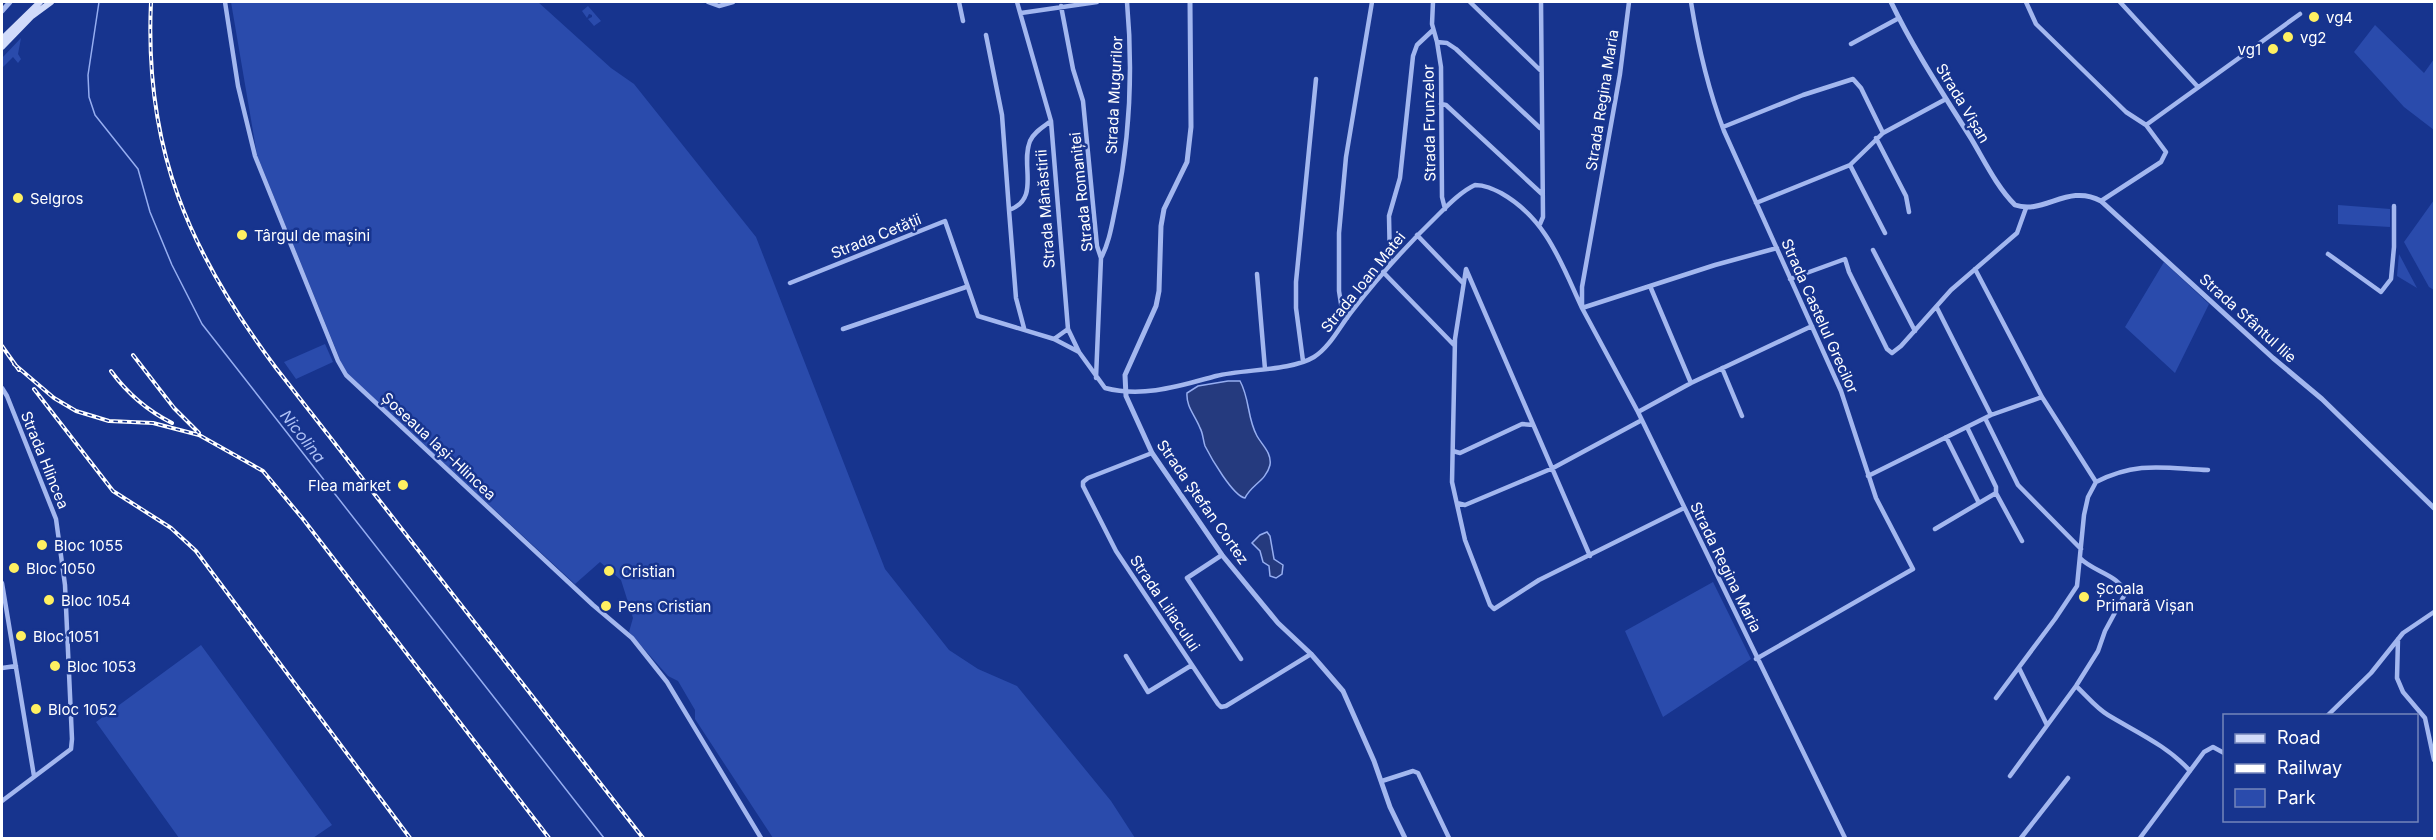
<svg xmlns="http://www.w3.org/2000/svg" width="2436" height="840" font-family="Inter,sans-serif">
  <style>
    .green { fill: #2a4bac }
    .water { fill: #253a7e; stroke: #96aef1; stroke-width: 1.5 }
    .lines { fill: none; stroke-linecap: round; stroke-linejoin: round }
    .stream { stroke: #96aef1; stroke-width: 1.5 }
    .minor { stroke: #a3b7ef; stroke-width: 4.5 }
    .tertiary { stroke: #a3b7ef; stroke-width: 5 }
    .secondary { stroke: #d1dbfa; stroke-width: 6 }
    .rail-casing { stroke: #fff; stroke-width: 4 }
    .rail { stroke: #17348e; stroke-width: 1.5; stroke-dasharray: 4.5; stroke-linecap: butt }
    .poi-dot { fill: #fff061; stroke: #17348e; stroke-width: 2 }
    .labels { text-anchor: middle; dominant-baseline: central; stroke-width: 5; stroke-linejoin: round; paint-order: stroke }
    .poi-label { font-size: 15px; fill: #fff; stroke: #17348e; text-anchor: start }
    .street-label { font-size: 15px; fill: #fff; stroke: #17348e }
    .water-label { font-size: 16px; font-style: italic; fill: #afc2f6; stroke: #17348e }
  </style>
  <rect width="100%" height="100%" fill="#17348e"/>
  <path class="green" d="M231,2H538L611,68L634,84L756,237L885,569L949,650L978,669L1017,686L1111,801L1135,838H773L695,719V710L678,681L668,676L629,632L633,618L621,580L600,562L575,584L345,372L257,155Z
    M588,6L601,21L594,26L588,19L592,17V15L589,14L587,18L582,11Z
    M2375,25L2424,73L2434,59V130L2404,107L2354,52Z
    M21,38L18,54L21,59L18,63L13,57L2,68V58Z
    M2434,200V290L2429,287L2404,242Z
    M2338,205L2390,209V227L2338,224Z
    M2399,254L2417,288L2397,276Z
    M2164,262L2209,304L2175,373L2125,327Z
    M325,344L333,362L296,379L284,362Z
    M1713,582L1751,659L1663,717L1625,631Z
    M201,645L332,825L313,838H179L96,722Z"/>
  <path class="water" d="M1228,381H1240C1250,399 1247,418 1257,436C1262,445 1272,453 1270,465C1266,481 1251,485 1245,498C1233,496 1211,458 1205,446C1203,440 1203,433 1200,428C1195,415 1186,407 1187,393L1198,386Z
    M1267,532L1270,536L1274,559L1283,565L1282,574L1276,578L1270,576L1269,566L1263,562L1260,551L1252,543L1260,535Z"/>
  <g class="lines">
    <path class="stream" d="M99,2L88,75L89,97L95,115L138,169L150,212L172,265L202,324L604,838"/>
    <path class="minor" d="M225,2L238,86L255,156L338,361L346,375L593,605L632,638L667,682L761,838
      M708,2L719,6L733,2
      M959,2L963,21
      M1017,2L1051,121L1068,329L1079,352L1105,388C1143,398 1179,386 1216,376C1244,369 1291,371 1314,357C1330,347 1340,326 1352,311C1379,276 1408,244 1440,213C1450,203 1462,191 1475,185C1485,185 1493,189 1501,193C1547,219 1561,263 1582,308L1715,265L1777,248
      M1433,2L1432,24L1437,42L1441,67L1442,197L1445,209
      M1470,2L1540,70
      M1629,2L1620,74L1582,287V308L1638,412L1845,838
      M1691,2C1698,46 1708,89 1724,131L1841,391L1876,498L1913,569L1756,659
      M2026,2L2036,24L2126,112L2146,125L2166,152L2161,162L2101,201
      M2120,2L2198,87
      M1061,6L1073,69L1083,101L1097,246L1101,258L1096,378
      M1021,13L1097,2
      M986,35L1002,115L1009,210
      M1437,42L1447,43L1456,49L1540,128
      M1851,44L1899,18
      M1441,104L1446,105L1542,194
      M2146,125L2300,14
      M1723,127L1803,95L1853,79L1861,88L1883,133
      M1876,138L1906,196L1909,212
      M1850,165L1885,233
      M1756,203L1850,165L1883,133L1946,99
      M1540,224L1543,217L1541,2
      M1417,235L1463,283
      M1873,250L1915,331
      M2328,254L2381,292L2391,279L2394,247V206
      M1101,258C1110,241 1112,223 1116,205C1130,138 1133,69 1127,2
      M1390,264L1389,216L1400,178L1413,56L1417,45L1433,30
      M1975,269L2042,397L2096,482
      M1383,272L1454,345
      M1257,274L1265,369
      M1790,279L1845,259L1849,272L1887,349L1892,353L1901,346L1951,290L2017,233L2026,208
      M790,283L945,221L978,316L1054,339L1079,352
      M1937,308L1991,415
      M1347,318L1342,310L1339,291V233L1346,157L1372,2
      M1024,328L1016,298L1009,210C1041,199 1020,165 1030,141C1034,132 1043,127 1051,121
      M843,329L966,287
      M1054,339L1068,329
      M1303,361L1296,308V282L1316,79
      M1722,368L1742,416
      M1691,383L1812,326
      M2,388L7,396L56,519L65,585L72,739L71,749L2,801
      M1638,412L1691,383L1650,286
      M1985,418L2018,485L2081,549
      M1946,437L1979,503
      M1453,451L1460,453L1522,424L1533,425
      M1152,453L1088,478L1083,482V486L1116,551L1218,704L1221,707L1226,706L1311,654
      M1868,476L1991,415L2042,397
      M1996,493L2022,541
      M1457,503L1465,505L1553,468L1642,420
      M1935,529L1996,493V487L1967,427
      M1222,555L1187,578L1241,659
      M1590,556L1466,269L1455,339L1452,482L1465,540L1490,605L1494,609L1539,580L1684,508
      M2,583L34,776
      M2398,639L2397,678L2403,692L2425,718L2434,760
      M1126,656L1148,692L1192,665
      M2,668L16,666
      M2019,668L2047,725
      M2076,686C2086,695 2096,708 2108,715C2136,732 2168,746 2190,771
      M1996,698L2055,619L2077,586L2084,515L2088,497L2096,482C2137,461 2164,468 2208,470
      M2327,716L2371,673L2403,633L2434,612
      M2010,776L2076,686L2098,651L2105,631L2125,594C2121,575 2093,572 2080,558
      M1382,781L1413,771L1418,773L1449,838
      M2021,838L2068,778
      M2140,838L2204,752L2213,747L2224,753"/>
    <path class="tertiary" d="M1190,2L1191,127L1187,162L1164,209L1161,226L1159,291L1156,306L1125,375L1126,396L1152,453L1222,555L1278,623L1311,654L1343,691L1374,761L1390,807L1405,838
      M1891,2C1914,50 1944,95 1972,140C1985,162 1997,187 2015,205C2044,215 2068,183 2101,201L2273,358L2322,399L2434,508
      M2,11L10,2"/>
    <path class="secondary" d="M2,39L40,2
      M2,47L32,16L51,2"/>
    <defs>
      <path id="rail" d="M151,2C144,149 189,252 276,368L643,838
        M2,346L19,370
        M133,355L174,408L199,433
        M14,364L54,398L76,411L109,421L153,423L199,435L263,471L303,519L549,838
        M111,371C127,393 148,411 172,423
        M34,389L113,491L171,528L196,551L410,838"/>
    </defs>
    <use href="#rail" class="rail-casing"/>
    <use href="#rail" class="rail"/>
  </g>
  <g class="poi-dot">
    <circle cx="2314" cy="17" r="6"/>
    <circle cx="2288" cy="37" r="6"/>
    <circle cx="2273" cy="49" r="6"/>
    <circle cx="18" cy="198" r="6"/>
    <circle cx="242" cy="235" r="6"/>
    <circle cx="403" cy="485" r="6"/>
    <circle cx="42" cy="545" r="6"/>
    <circle cx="14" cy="568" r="6"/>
    <circle cx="609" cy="571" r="6"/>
    <circle cx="2084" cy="597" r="6"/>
    <circle cx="49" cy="600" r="6"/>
    <circle cx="606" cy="606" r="6"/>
    <circle cx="21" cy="636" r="6"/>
    <circle cx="55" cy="666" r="6"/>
    <circle cx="36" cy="709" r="6"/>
  </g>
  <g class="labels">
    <g class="poi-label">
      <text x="2326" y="17">vg4</text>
      <text x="2300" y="37">vg2</text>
      <text x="2261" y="49" text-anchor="end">vg1</text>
      <text x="30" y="198">Selgros</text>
      <text x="254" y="235">Târgul de mașini</text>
      <text x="391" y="485" text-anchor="end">Flea market</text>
      <text x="54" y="545">Bloc 1055</text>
      <text x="26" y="568">Bloc 1050</text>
      <text x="621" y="571">Cristian</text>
      <text x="2096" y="588">Școala<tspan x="2096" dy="17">Primară Vișan</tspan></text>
      <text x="61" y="600">Bloc 1054</text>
      <text x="618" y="606">Pens Cristian</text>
      <text x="33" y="636">Bloc 1051</text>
      <text x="67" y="666">Bloc 1053</text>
      <text x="48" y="709">Bloc 1052</text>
    </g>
    <g class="street-label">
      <text transform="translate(1114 95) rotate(-87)">Strada Mugurilor</text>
      <text transform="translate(1602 100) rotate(-81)">Strada Regina Maria</text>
      <text transform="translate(1963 103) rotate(59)">Strada Vișan</text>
      <text transform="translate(1429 123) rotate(-91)">Strada Frunzelor</text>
      <text transform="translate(1081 192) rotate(-96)">Strada Romaniței</text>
      <text transform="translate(1045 209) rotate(-94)">Strada Mânăstirii</text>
      <text transform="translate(876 236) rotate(-22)">Strada Cetății</text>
      <text transform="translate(1363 282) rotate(-51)">Strada Ioan Matei</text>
      <text transform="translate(1820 316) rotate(66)">Strada Castelul Grecilor</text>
      <text transform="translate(2248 318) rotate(42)">Strada Sfântul Ilie</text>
      <text transform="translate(439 446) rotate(43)">Șoseaua Iași-Hlincea</text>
      <text transform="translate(45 460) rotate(68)">Strada Hlincea</text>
      <text transform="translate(1203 502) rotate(55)">Strada Ștefan Cortez</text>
      <text transform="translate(1726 567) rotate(64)">Strada Regina Maria</text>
      <text transform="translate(1165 603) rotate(56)">Strada Liliacului</text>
    </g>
    <g class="water-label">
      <text transform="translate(303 436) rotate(52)">Nicolina</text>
    </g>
  </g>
  <rect width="2436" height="840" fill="none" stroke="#ffffff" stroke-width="6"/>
  <rect x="2223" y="714" width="195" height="108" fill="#17348e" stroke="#7485bb" stroke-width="1.5"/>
  <rect x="2235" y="734" width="30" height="9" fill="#d1dbfa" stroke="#7485bb" stroke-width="1.5"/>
  <text x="2277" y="744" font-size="18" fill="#ffffff">Road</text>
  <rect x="2235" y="764" width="30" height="9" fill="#ffffff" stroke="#7485bb" stroke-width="1.5"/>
  <text x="2277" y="774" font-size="18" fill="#ffffff">Railway</text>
  <rect x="2235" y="789" width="30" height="18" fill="#2a4bac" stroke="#7485bb" stroke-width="1.5"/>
  <text x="2277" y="804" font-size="18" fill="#ffffff">Park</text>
</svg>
